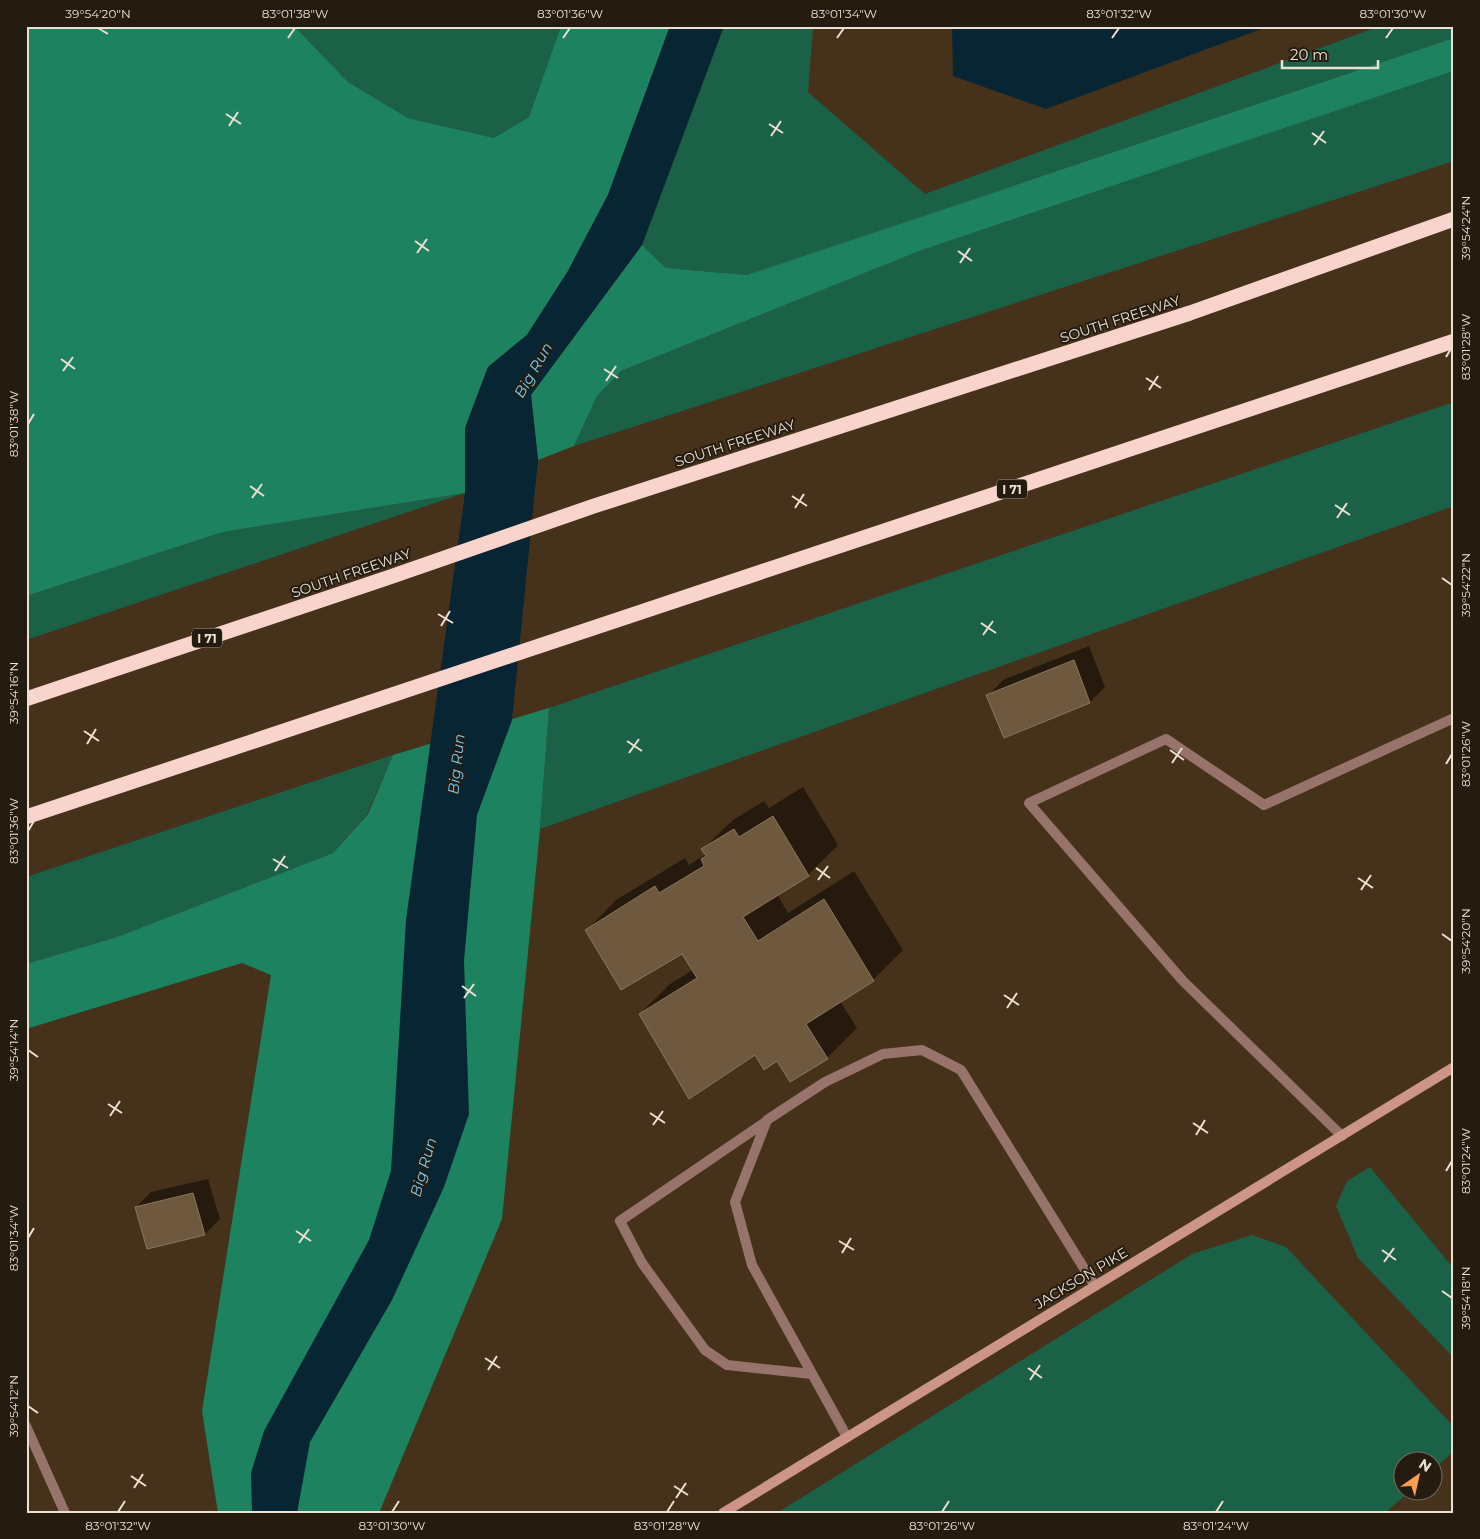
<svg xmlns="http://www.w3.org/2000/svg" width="1480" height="1539" font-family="Montserrat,sans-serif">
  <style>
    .green { fill: #1a6147 }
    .forest { fill: #1c8260 }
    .water { fill: #082533 }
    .shadow { fill: #0007 }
    .building { fill: #6e593f; stroke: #8c765c }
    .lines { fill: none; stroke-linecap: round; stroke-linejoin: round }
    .lane { stroke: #97736b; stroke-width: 10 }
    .secondary { stroke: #cd9488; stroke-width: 10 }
    .highway { stroke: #f9d4cd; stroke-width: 15 }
    .ticks { fill: none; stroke: #ede0d2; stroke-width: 2 }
    .labels { text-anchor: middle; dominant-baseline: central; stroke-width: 4; stroke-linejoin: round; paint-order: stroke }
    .shield { fill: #251c11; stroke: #b1a598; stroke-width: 1 }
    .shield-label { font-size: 12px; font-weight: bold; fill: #ede0d2 }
    .street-label { font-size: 14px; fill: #ede0d2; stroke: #251c11 }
    .water-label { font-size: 15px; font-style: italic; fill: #71cdfa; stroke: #251c11 }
    .neatline { fill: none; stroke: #ede0d2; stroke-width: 2 }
    .ticks-label { font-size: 12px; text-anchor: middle; fill: #ede0d2 }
  </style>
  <rect width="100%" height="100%" fill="#46321a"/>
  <path class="green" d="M294,26H561L529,117L494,138L408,118L348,82Z
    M724,26H813L808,92L925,194L1380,26H1454V38L747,275L666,268L642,245Z
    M1454,71V161L574,446L597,396L621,371L922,250Z
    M1454,402V506L540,829L549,708Z
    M465,493L26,640V596L223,532Z
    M393,755L367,814L333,853L117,937L26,964V877Z
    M1370,1167L1454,1269V1358L1358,1258L1336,1206L1347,1181Z
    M1252,1235L1286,1247L1454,1427V1451L1433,1470L1432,1462H1402V1492H1409L1385,1513H777L1192,1254Z"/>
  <path class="forest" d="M26,26H294L348,82L408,118L494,138L529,117L561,26H670L608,195L568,271L527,335L488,367L465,428V493L223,532L26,596Z
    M1454,38V71L922,250L621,371L597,396L574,446L538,460L531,395L642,245L666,268L747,275Z
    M549,708L540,829L502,1219L379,1513H218L202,1411L271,975L242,963L26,1029V964L117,937L333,853L368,814L393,755Z"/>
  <path class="water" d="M670,26H724L642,245L531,395L538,460L512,720L477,815L464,961L469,1114L444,1187L392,1300L310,1442L297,1513H252L251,1473L264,1431L369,1240L391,1171L406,920L465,493V428L488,367L527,335L568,271L608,195Z
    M952,26H1269L1046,109L953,76Z"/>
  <path class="shadow" d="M1089,646L1105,687L1090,702L1005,736L988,696L1003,680Z
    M803,787L838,845L808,875L777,894L788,913L854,871L903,950L873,980L840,1001L857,1028L827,1058L777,1059L640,1014L670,984L693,970L682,952L587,930L616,900L685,858L689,865L706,854L703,849L733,820L764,801L769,808Z
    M208,1179L220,1219L205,1234L148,1247L136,1207L151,1192Z"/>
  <path class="building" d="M1074,660L1090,703L1004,738L986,695Z
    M773,816L809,876L743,917L758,941L824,899L874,981L806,1024L828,1059L790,1082L777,1061L764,1070L755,1055L689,1099L639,1014L697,978L682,954L621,990L585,930L655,886L659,893L704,866L701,859L706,856L701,849L734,829L739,837Z
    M193,1193L205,1235L147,1249L135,1207Z"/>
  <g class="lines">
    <path class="lane" d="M767,1121L620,1221L642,1263L705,1350L727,1365L812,1374
      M1342,1136L1183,981L1029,803L1166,739L1264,805L1454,718
      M26,1426L65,1513
      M847,1437L752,1265L735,1202L767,1120L825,1082L883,1054L922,1050L961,1070L1095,1286"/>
    <path class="secondary" d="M723,1513L1454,1067"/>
    <path class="highway" d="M26,699L387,578L594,506L1190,313L1454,219
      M26,817L1454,341"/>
  </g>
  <path class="ticks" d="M98,28L108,34M288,38L295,28M563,38L570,28M837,38L844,28M1112,38L1119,28M1386,38L1393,28M226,114L241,124M769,124L783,133M229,126L238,112M1312,133L1326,143M771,136L781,121M1314,145L1324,131M1442,221L1452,228M415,241L429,251M958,251L972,261M417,253L427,239M960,263L970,248M1446,357L1452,347M61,359L75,369M604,369L618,378M63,371L73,357M1146,378L1161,388M606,381L616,366M1149,390L1158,376M28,424L34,414M250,486L264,496M792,496L807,506M252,498L262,484M1335,505L1350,515M795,508L804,494M1337,518L1347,503M1442,578L1452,585M438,614L453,623M981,623L996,633M441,626L450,611M983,635L993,621M28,693L38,700M84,731L99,741M627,741L642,751M87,744L96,729M1170,750L1184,760M629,753L639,739M1172,763L1182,748M1446,764L1452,754M28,831L34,821M273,859L288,868M816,868L830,878M275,871L285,856M1358,878L1373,888M818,880L828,866M1361,890L1371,875M1442,934L1452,941M462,986L476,996M1004,995L1019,1005M464,998L474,984M1007,1008L1017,993M28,1050L38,1057M108,1104L122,1113M650,1113L665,1123M110,1116L120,1101M1193,1123L1208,1133M653,1125L663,1111M1196,1135L1205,1120M1446,1171L1452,1161M296,1231L311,1241M28,1238L34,1228M839,1241L854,1250M299,1243L309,1229M1382,1250L1396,1260M842,1253L851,1238M1384,1262L1394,1248M1442,1291L1452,1298M485,1358L500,1368M1028,1368L1042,1378M488,1370L497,1356M1030,1380L1040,1365M28,1406L38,1413M131,1476L146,1486M674,1486L688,1495M134,1488L143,1474M676,1498L686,1483M118,1512L125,1501M392,1512L399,1501M667,1512L674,1501M942,1512L949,1501M1216,1512L1223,1501"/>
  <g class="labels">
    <g class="shield">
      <rect x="997" y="479.5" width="30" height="19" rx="4"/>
      <rect x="192" y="628.5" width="30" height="19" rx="4"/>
    </g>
    <g class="shield-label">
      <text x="1012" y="489">I 71</text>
      <text x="207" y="638">I 71</text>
    </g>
    <g class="street-label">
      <text transform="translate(1120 319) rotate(-18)">SOUTH FREEWAY</text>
      <text transform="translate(735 443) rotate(-18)">SOUTH FREEWAY</text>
      <text transform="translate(351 573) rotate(-19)">SOUTH FREEWAY</text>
      <text transform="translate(1081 1278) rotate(-31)">JACKSON PIKE</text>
    </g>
    <g class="water-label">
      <text transform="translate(533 370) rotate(-60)">Big Run</text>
      <text transform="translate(456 764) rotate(-84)">Big Run</text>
      <text transform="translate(423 1167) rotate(-74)">Big Run</text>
    </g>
  </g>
  <rect width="1480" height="1539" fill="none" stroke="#251c11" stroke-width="55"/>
  <g transform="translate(1418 1476) rotate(34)"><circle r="24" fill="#251c11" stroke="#756a5e"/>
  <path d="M0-4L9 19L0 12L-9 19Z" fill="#fb9e51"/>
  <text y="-8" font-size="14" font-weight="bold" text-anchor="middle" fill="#ede0d2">N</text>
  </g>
  <path d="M1282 60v8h96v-8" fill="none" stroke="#ede0d2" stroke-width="2.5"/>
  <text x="1290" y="60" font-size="15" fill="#ede0d2" stroke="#251c11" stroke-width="4" paint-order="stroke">20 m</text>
  <rect x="28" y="28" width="1424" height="1484" class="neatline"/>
  <g class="ticks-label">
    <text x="98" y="18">39°54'20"N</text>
    <text x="295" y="18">83°01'38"W</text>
    <text x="570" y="18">83°01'36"W</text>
    <text x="844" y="18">83°01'34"W</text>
    <text x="1119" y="18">83°01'32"W</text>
    <text x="1393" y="18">83°01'30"W</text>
    <text transform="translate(1466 228) rotate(-90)" y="4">39°54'24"N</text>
    <text transform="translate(1466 347) rotate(-90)" y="4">83°01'28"W</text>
    <text transform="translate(14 424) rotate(-90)" y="4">83°01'38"W</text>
    <text transform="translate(1466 585) rotate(-90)" y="4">39°54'22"N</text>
    <text transform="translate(14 693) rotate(-90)" y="4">39°54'16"N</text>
    <text transform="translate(1466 754) rotate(-90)" y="4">83°01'26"W</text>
    <text transform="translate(14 831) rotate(-90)" y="4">83°01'36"W</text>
    <text transform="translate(1466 941) rotate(-90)" y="4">39°54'20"N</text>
    <text transform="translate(14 1050) rotate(-90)" y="4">39°54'14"N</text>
    <text transform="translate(1466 1161) rotate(-90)" y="4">83°01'24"W</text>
    <text transform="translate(14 1238) rotate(-90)" y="4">83°01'34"W</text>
    <text transform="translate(1466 1298) rotate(-90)" y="4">39°54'18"N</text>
    <text transform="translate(14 1406) rotate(-90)" y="4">39°54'12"N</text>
    <text x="118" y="1530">83°01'32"W</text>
    <text x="392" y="1530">83°01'30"W</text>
    <text x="667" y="1530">83°01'28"W</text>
    <text x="942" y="1530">83°01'26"W</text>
    <text x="1216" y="1530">83°01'24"W</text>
  </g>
</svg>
